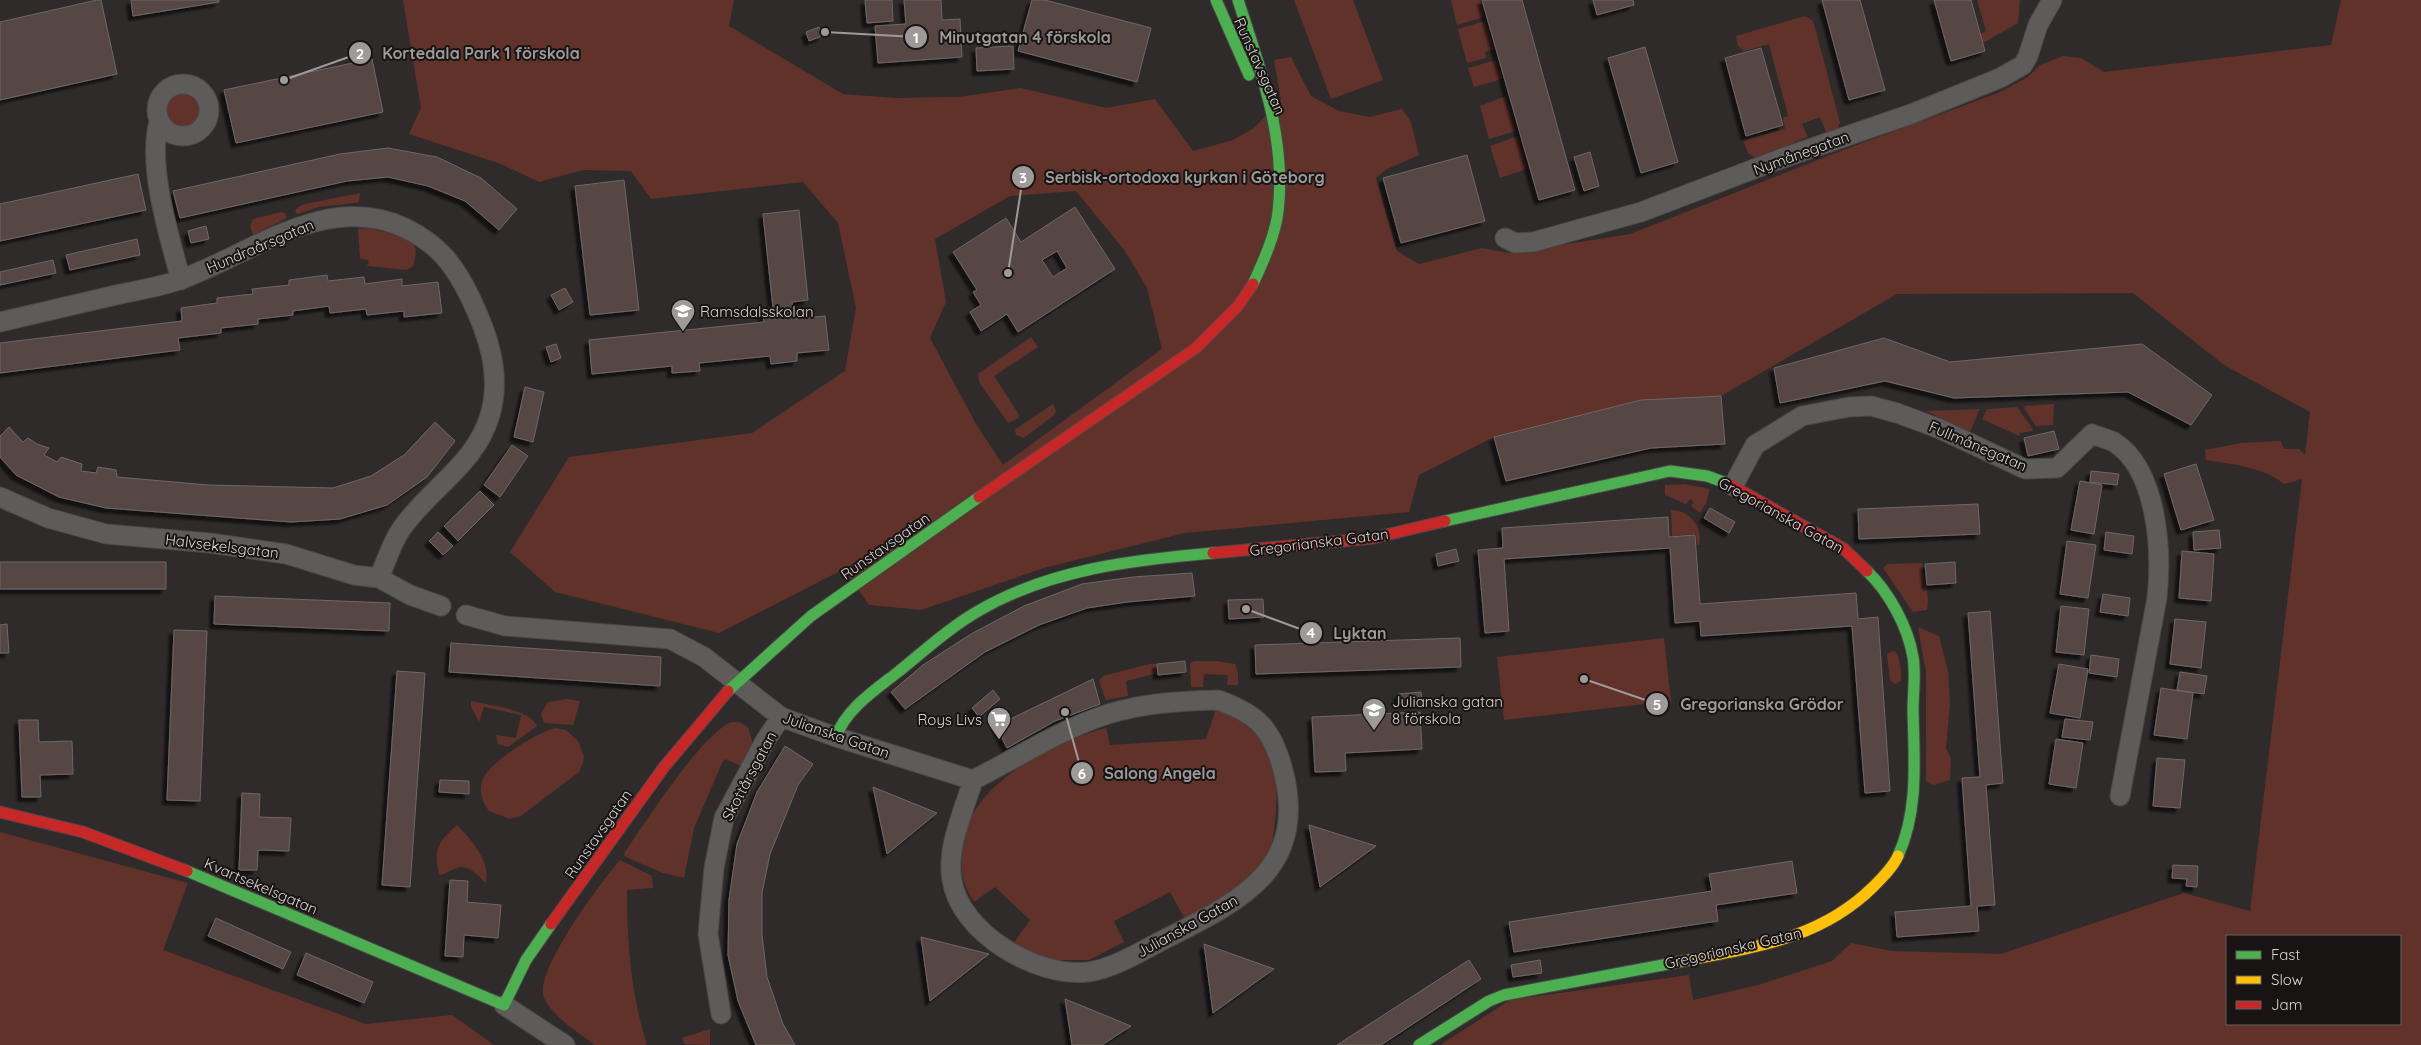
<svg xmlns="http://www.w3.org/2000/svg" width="2421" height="1045" font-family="Quicksand,sans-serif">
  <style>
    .green { fill: #60322a; fill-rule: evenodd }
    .building { fill: #564644; stroke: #6c6868; fill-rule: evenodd; filter: url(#shadow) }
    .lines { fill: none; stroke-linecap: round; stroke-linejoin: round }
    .street-casing { stroke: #4a4747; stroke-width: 21 }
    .fast-casing { stroke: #4a4747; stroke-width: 13 }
    .slow-casing { stroke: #4a4747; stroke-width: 13 }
    .jam-casing { stroke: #4a4747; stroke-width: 13 }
    .street { stroke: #5e5b5b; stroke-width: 19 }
    .fast { stroke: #4caf50; stroke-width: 11 }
    .slow { stroke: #ffc107; stroke-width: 11 }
    .jam { stroke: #c62828; stroke-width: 11 }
    .labels { text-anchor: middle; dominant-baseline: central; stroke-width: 4; stroke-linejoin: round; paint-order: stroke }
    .street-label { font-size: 15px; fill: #dad5d4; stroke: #171413 }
    .poi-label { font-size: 15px; fill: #dad5d4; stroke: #171413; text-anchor: start }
    .leader { fill: none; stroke: #9e9a99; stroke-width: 2 }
    .callout-dot { fill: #9e9a99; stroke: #171413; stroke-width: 2 }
    .mark-label { font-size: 15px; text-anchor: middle; font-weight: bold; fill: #fff }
    .callout-label { font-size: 16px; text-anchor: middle; font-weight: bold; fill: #9e9a99; stroke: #171413; stroke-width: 4; stroke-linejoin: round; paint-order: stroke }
  </style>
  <defs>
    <filter id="shadow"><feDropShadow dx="-4.5" dy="4.5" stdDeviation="1" flood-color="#0009"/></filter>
  </defs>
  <rect width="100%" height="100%" fill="#302b2b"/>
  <path class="green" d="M403,0H734L729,26L843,94L895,98L958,97L1021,88L1106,108L1155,99L1193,151L1233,140L1254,128L1281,100L1274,60L1291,57L1311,96L1339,111L1370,117L1402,109L1411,122L1419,155L1385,170L1376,178L1397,251L1419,264L1482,248L1509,253L1630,234L1851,147L1998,93L2028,77L2040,65L2063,56L2081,58L2104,72L2331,45L2341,0H2421V1045H1440L1510,1000L1689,975L1693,1000L1758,985L1832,961L1851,943L1892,951L2001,954L2184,893L2250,911L2302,479L2284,484C2264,467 2231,464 2206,460L2205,450L2241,443L2281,441L2284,449H2299L2305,455L2310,412L2224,365L2133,293L1897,294L1721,396L1641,400L1494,437L1419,475L1409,512L1185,533L1044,568L921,610L869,605L844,569L719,633L555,592L510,552L569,457L752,433L845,371L856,308L838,223L803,182L651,199L631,171L583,170L539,182L501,164L409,134L421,108ZM1076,191L1125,251L1147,288L1162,349L1003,465L976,424L930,338L946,302L935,239L1010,196ZM2227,936H2400V1024H2227Z
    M1294,0H1353L1383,80L1331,99Z
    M1451,0H1480L1484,17L1457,25Z
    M1977,0H2020L2018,23L1983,43L1980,34L1986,31Z
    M1805,16L1812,20L1815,27L1840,123L1837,129L1826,132L1820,117L1802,124L1808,137L1755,158L1748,153L1743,140L1785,129L1783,118L1788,116L1769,44L1744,51L1738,46L1736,36Z
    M1485,21L1494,49L1485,52L1486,58L1467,63L1458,29Z
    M1496,60L1502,79L1474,87L1468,68Z
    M179,93L193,96L201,108L196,121L179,130L167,126C159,111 163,101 179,93Z
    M1506,96L1516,131L1489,139L1480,106Z
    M1518,136L1527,169L1500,178L1490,146Z
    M360,193L359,202L355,203L319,207L297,214L295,211L298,207L305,204Z
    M281,212L285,213L287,218L253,235L250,226L253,219Z
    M367,228C377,230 410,237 415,247C417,252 414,262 413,266L407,270L367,266L369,261L360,258L358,229Z
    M1031,337L1038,347L994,376L1018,413L1019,418L1008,423L979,382L978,374Z
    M1053,404L1056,411L1053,416L1024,438L1016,435L1015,430L1017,428Z
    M2054,404L2053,425L2036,426L2024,408L2025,406Z
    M2017,407L2033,429L2032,431L2020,433L2019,436L1982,419L1987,409Z
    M1980,409L1970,432L1926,411Z
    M1685,484L1710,489L1706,503L1700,513L1691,506L1694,502L1690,499L1686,504L1665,495V485Z
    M1671,510C1690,510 1703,527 1699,545H1697L1696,534L1672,536Z
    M1922,563C1924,579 1930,594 1927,610L1913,612L1883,568L1888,564Z
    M1918,627L1939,636L1948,670L1950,704L1946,749L1951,758L1950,780L1933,785L1926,781V673Z
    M1664,638L1671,701L1504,720L1497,657Z
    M1893,651L1896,652C1900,661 1902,672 1901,681L1895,684L1890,680L1887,654Z
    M1194,661H1217L1235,664L1238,673V685H1227L1228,675L1204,674L1203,687H1191L1190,663Z
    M1149,664H1157L1158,673L1126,681L1128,696L1106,700L1099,681L1103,676Z
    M567,699L580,701L573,725L544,723L541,714L548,702Z
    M471,701C488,705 530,709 537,726L508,747L498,744L496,735L516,738L521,715L484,707L479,722L471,706Z
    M1216,709C1230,714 1248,721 1258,733C1283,759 1277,807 1273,839C1271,846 1272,856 1269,862C1259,887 1208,907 1185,919L1170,892L1114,921L1124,942L1089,960H1049L1013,944L1030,920L995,887L974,902C960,881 959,864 965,840C967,833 968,824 971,818C992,774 1061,739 1106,728L1110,745L1206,739Z
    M732,722H739L748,727L753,744L741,766L725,759L722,763L694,828L684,878L663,873L626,857L624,855L625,852C645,823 703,732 732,722Z
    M556,728L566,730L578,741L584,756L583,763L579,772L521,816L510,819L489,811C482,801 478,791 483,779C490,762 538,731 556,728Z
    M457,825C470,838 493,864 485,883C477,874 467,863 454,869C449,871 445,874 439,875C434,847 437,844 457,825Z
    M0,832L188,883L163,950L366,1024L452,1015L494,1045H0Z
    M620,860L652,876L653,888L627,890C627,943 631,994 647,1045H595C579,1033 553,1017 544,998C533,972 602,881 620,860Z
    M710,1029V1045L684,1044L682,1038Z"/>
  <path class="building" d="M97,0H101L117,74L0,100V22Z
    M131,0H219V2L133,16Z
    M865,0H892L893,21L867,23Z
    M904,0H941L942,20L960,19L962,57L878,63L875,26L906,24Z
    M1032,0H1045L1151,28L1137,82L1018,51Z
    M1482,0H1522L1575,190L1539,200Z
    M1593,0H1633L1634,5L1597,15Z
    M1822,0H1860L1885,90L1849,100Z
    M1934,0H1971L1985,51L1951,61Z
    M819,27L822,36L809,41L806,32Z
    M1013,46L1014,69L977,71L976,48Z
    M1645,47L1678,162L1641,173L1608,58Z
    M1761,48L1783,125L1746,136L1725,58Z
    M372,59L383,112L236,143L224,90Z
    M388,148L437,157L481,178L517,209L499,230L465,201L428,186L388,177L347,181L180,218L173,191L340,154Z
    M1590,152L1599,186L1584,191L1574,157Z
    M1467,155L1485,221L1401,243L1383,178Z
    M138,174L146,210L0,241V204Z
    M624,180L639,310L590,315L575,186Z
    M1075,207L1115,269L1018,332L1007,314L981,331L970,312L981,305L973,292L977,290L953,252L1006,218L1021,242ZM1057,251L1067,268L1053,277L1042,260Z
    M799,210L808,300L792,302L794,319L825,316L829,350L797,353V361L771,364L770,356L699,363L700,371L672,373V366L592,374L589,340L764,322L762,309L773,308L763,214Z
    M206,226L209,239L191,243L188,231Z
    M137,239L140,255L70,270L66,255Z
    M53,260L56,273L0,285V272Z
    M327,275L328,281L364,277L365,284L402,279V286L438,282L442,313L404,317V311L367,315L366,309L330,313L329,306L293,311V315L258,319V324L221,328V333L178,338L180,350L0,373V343L182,321L181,308L217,303V298L253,294L252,289L289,285V280Z
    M565,288L573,302L559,310L551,295Z
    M1884,338L1950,362L2142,344L2212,395L2191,425L2128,392L1954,398L1885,381L1780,403L1774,368Z
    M556,344L561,358L551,362L546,347Z
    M525,387L544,392L533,442L514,437Z
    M1721,396L1725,444L1651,448L1506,481L1494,437L1641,400Z
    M435,422L455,441L427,477L387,505L340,519L291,522L106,508L59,497L16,475L0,457V436L9,427L23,442L28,438L37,444L49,448L44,455L57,462L61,457L82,464L81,471L96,473L98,467L116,470L117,477L208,485L333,488L371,476L404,455Z
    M2054,431L2059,449L2028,456L2024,438Z
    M512,445L528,456L500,497L484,485Z
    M2196,464L2214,520L2181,530L2164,474Z
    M2091,471L2119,474L2117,485L2090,482Z
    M2080,481L2102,485L2094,534L2071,530Z
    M480,491L494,505L458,541L444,526Z
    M1978,504L1980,534L1859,539L1858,509Z
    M1710,508L1735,522L1729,533L1704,518Z
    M1668,517L1669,537L1695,535L1700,604L1856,593L1858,619L1878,617L1890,791L1865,793L1852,626L1701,636L1700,621L1675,623L1670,548L1504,559L1509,631L1485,633L1478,550L1503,548L1502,528Z
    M2219,530L2221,548L2194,550L2193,532Z
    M438,532L453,546L443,555L429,541Z
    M2106,532L2134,536L2132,554L2104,550Z
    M2067,541L2096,545L2088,598L2060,594Z
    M1456,549L1459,561L1438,566L1436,554Z
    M2182,551L2214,554L2211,601L2179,598Z
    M0,562H166V589H0Z
    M1955,562L1956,583L1927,585L1925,564Z
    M1192,573L1195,596L1127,602L1087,608L1039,625L985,652L905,709L891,692L923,665L971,634L1024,606L1082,584L1133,577Z
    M2103,594L2130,598L2128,616L2100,612Z
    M215,596L390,603L389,631L214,624Z
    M1263,599L1264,617L1229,619L1228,600Z
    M2061,606L2089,609L2084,655L2056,652Z
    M1990,611L2003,783L1986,785L1995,905L1977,906L1979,931L1897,937L1895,912L1971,906L1962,778L1980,777L1968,613Z
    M2175,619L2206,622L2201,668L2170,664Z
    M7,624L9,653H0V625Z
    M174,630L207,631L200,801L167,800Z
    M1460,638L1461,667L1256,674L1255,645Z
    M451,643L661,657L660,686L449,672Z
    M2091,655L2119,659L2117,677L2089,673Z
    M1185,661L1186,672L1158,675L1157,664Z
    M2059,664L2088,669L2080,718L2050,713Z
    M397,671L425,673L410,887L382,885Z
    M2180,672L2207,676L2204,694L2177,690Z
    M1093,679L1100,704L1055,721L1007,748L996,726Z
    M2161,688L2193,693L2187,739L2154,735Z
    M993,690L1000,699L979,717L972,708Z
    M1421,692L1422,702L1399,704L1398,694Z
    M1420,712L1422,749L1345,753L1346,771L1315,772L1312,717Z
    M2065,719L2093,722L2090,740L2062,737Z
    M19,720H38L39,742L72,741L73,774L40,775L41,797H22Z
    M2056,739L2083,743L2076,788L2049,784Z
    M785,746L813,764L798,785L770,854L762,893V935L767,977L783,1024L795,1045H756L738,1001L728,955L729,900L737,844L757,792Z
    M2157,758L2185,760L2180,808L2153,806Z
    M440,780L469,781V794L439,792Z
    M873,787L937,813L887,854Z
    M242,793L260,794L259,817L291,818L289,851L258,850L257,870H239Z
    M1309,825L1376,846L1320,887Z
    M1792,861L1797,893L1716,905L1718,921L1514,952L1509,922L1712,891L1709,874Z
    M2173,865L2198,866L2197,887L2186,886L2187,879L2172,878Z
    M450,880L468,881L467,902L501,905L498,938L464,935L463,957L445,956Z
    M216,918L291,952L283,969L208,936Z
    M921,937L989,954L930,1001Z
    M1204,944L1274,969L1213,1013Z
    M306,953L373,982L364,1003L297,975Z
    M1469,960L1481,979L1381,1045H1337Z
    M1540,960L1542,973L1513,977L1511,965Z
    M1065,999L1131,1026L1102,1045H1072Z"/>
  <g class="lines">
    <defs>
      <path id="street" d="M157 110a26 26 0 1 1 52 0a26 26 0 1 1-52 0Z
        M159,122C147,165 169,236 181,280
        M1505,238L1515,243L1533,242L1641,212L1783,158L1911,114L2000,78L2023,65L2028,56L2038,25L2052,0
        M0,322C39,313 77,304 116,295C138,290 161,287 182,279C253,253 327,191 405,228C438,244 454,264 470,297C488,334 502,374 490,415C476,464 430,488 402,528C392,542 386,562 379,578
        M1733,486L1755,445L1802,416L1849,407L1871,406L1897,413L1940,429L2025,469L2057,468L2092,434C2099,437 2108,439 2114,442C2158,470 2162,552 2157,598L2120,796
        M0,497L48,518L106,534L210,543L286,554L354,575L379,578L410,595L441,606
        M466,615L505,626L670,639L704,657L781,717L836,737L973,780
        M1218,700C1258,714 1272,729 1283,770C1309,869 1240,901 1165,939C1141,951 1115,968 1088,972C1037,978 960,933 952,880C946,848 964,811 973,780C1017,758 1061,729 1108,714C1144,703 1180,701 1218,700Z
        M504,1005L565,1045
        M721,1014L708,934L714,868L724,818L765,741L781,717"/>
      <path id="fast" d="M1216,0L1249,75
        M1238,0C1260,68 1287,139 1278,212C1275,236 1263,262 1253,284
        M1445,521L1670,471L1707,476L1729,484
        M1867,571C1889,592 1908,627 1913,657C1916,674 1913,693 1913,710C1914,759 1919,810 1898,856
        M728,691L811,616L979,497
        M836,737C846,709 875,690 898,672C924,651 950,627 980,610C1051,569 1133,560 1213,553
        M187,871L504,1005L526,960L551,924
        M1419,1045L1489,1001L1504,995L1684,961"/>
      <path id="slow" d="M1684,961C1755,947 1821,939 1874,886C1883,877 1893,867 1898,856"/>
      <path id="jam" d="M1729,484L1844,549L1867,571
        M979,497L1196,348L1238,306L1253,284
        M1213,553L1373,538L1445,521
        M0,812L83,832L187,871
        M551,924L664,767L728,691"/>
    </defs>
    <use href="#street" class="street-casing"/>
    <use href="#fast" class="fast-casing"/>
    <use href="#slow" class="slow-casing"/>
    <use href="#jam" class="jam-casing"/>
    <use href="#street" class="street"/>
    <use href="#fast" class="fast"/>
    <use href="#slow" class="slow"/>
    <use href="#jam" class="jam"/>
  </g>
  <defs>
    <symbol id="school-pin" viewBox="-11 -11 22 30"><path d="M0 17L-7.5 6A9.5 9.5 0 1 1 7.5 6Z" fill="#9e9a99" stroke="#171413"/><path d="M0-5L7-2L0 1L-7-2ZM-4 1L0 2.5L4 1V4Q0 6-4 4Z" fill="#fff"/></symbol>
    <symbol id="supermarket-pin" viewBox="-11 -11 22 30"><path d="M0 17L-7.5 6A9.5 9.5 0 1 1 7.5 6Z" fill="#9e9a99" stroke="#171413"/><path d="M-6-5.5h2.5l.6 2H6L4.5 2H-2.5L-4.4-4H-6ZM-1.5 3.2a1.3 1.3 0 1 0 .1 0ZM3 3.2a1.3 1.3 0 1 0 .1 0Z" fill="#fff"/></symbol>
  </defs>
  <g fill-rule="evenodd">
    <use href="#school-pin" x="669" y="297" width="28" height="38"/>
    <use href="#school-pin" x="1360" y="696" width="28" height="38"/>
    <use href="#supermarket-pin" x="985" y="705" width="28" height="38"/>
  </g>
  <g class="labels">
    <g class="street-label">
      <text transform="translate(1260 66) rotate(66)">Runstavsgatan</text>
      <text transform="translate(1801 153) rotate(-20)">Nymånegatan</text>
      <text transform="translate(260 246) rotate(-23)">Hundraårsgatan</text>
      <text transform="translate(1978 446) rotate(23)">Fullmånegatan</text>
      <text transform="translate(1781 515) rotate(29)">Gregorianska Gatan</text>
      <text transform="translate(1319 542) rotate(-7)">Gregorianska Gatan</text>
      <text transform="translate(222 546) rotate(7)">Halvsekelsgatan</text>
      <text transform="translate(885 546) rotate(-35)">Runstavsgatan</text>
      <text transform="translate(836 735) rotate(19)">Julianska Gatan</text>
      <text transform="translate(749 776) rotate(-62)">Skottårsgatan</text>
      <text transform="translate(598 834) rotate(-55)">Runstavsgatan</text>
      <text transform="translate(261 886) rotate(23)">Kvartsekelsgatan</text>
      <text transform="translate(1187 926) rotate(-29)">Julianska Gatan</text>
      <text transform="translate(1733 948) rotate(-13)">Gregorianska Gatan</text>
    </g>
    <g class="poi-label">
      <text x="700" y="311">Ramsdalsskolan</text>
      <text x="1392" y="701">Julianska gatan<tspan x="1392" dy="17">8 förskola</tspan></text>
      <text x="982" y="719" text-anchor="end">Roys Livs</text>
    </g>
  </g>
  <path class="leader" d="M825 32L916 37M284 80L360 53M1008 273L1023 177M1246 609L1311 633M1584 679L1657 704M1065 712L1082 773"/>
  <g class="callout-dot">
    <circle cx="825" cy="32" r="5"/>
    <circle cx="284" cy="80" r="5"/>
    <circle cx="1008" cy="273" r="5"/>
    <circle cx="1246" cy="609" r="5"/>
    <circle cx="1584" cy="679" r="5"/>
    <circle cx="1065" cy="712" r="5"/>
    <circle cx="916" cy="37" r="12"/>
    <circle cx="360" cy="53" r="12"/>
    <circle cx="1023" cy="177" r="12"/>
    <circle cx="1311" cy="633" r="12"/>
    <circle cx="1657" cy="704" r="12"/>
    <circle cx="1082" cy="773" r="12"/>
  </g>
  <g class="mark-label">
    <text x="916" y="43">1</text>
    <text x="360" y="59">2</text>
    <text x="1023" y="183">3</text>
    <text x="1311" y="638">4</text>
    <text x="1657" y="710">5</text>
    <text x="1082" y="779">6</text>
  </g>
  <g class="callout-label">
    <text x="1025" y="43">Minutgatan 4 förskola</text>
    <text x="481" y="59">Kortedala Park 1 förskola</text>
    <text x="1185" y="183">Serbisk-ortodoxa kyrkan i Göteborg</text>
    <text x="1360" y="639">Lyktan</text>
    <text x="1762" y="710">Gregorianska Grödor</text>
    <text x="1160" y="779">Salong Angela</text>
  </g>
  <rect x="2226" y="935" width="175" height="90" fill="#171413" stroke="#656160"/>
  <rect x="2236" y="951" width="25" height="8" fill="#4caf50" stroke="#656160"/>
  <text x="2271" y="960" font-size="15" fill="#dad5d4">Fast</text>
  <rect x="2236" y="976" width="25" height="8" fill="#ffc107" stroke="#656160"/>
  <text x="2271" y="985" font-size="15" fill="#dad5d4">Slow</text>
  <rect x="2236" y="1001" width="25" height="8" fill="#c62828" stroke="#656160"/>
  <text x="2271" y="1010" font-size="15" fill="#dad5d4">Jam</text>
</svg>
